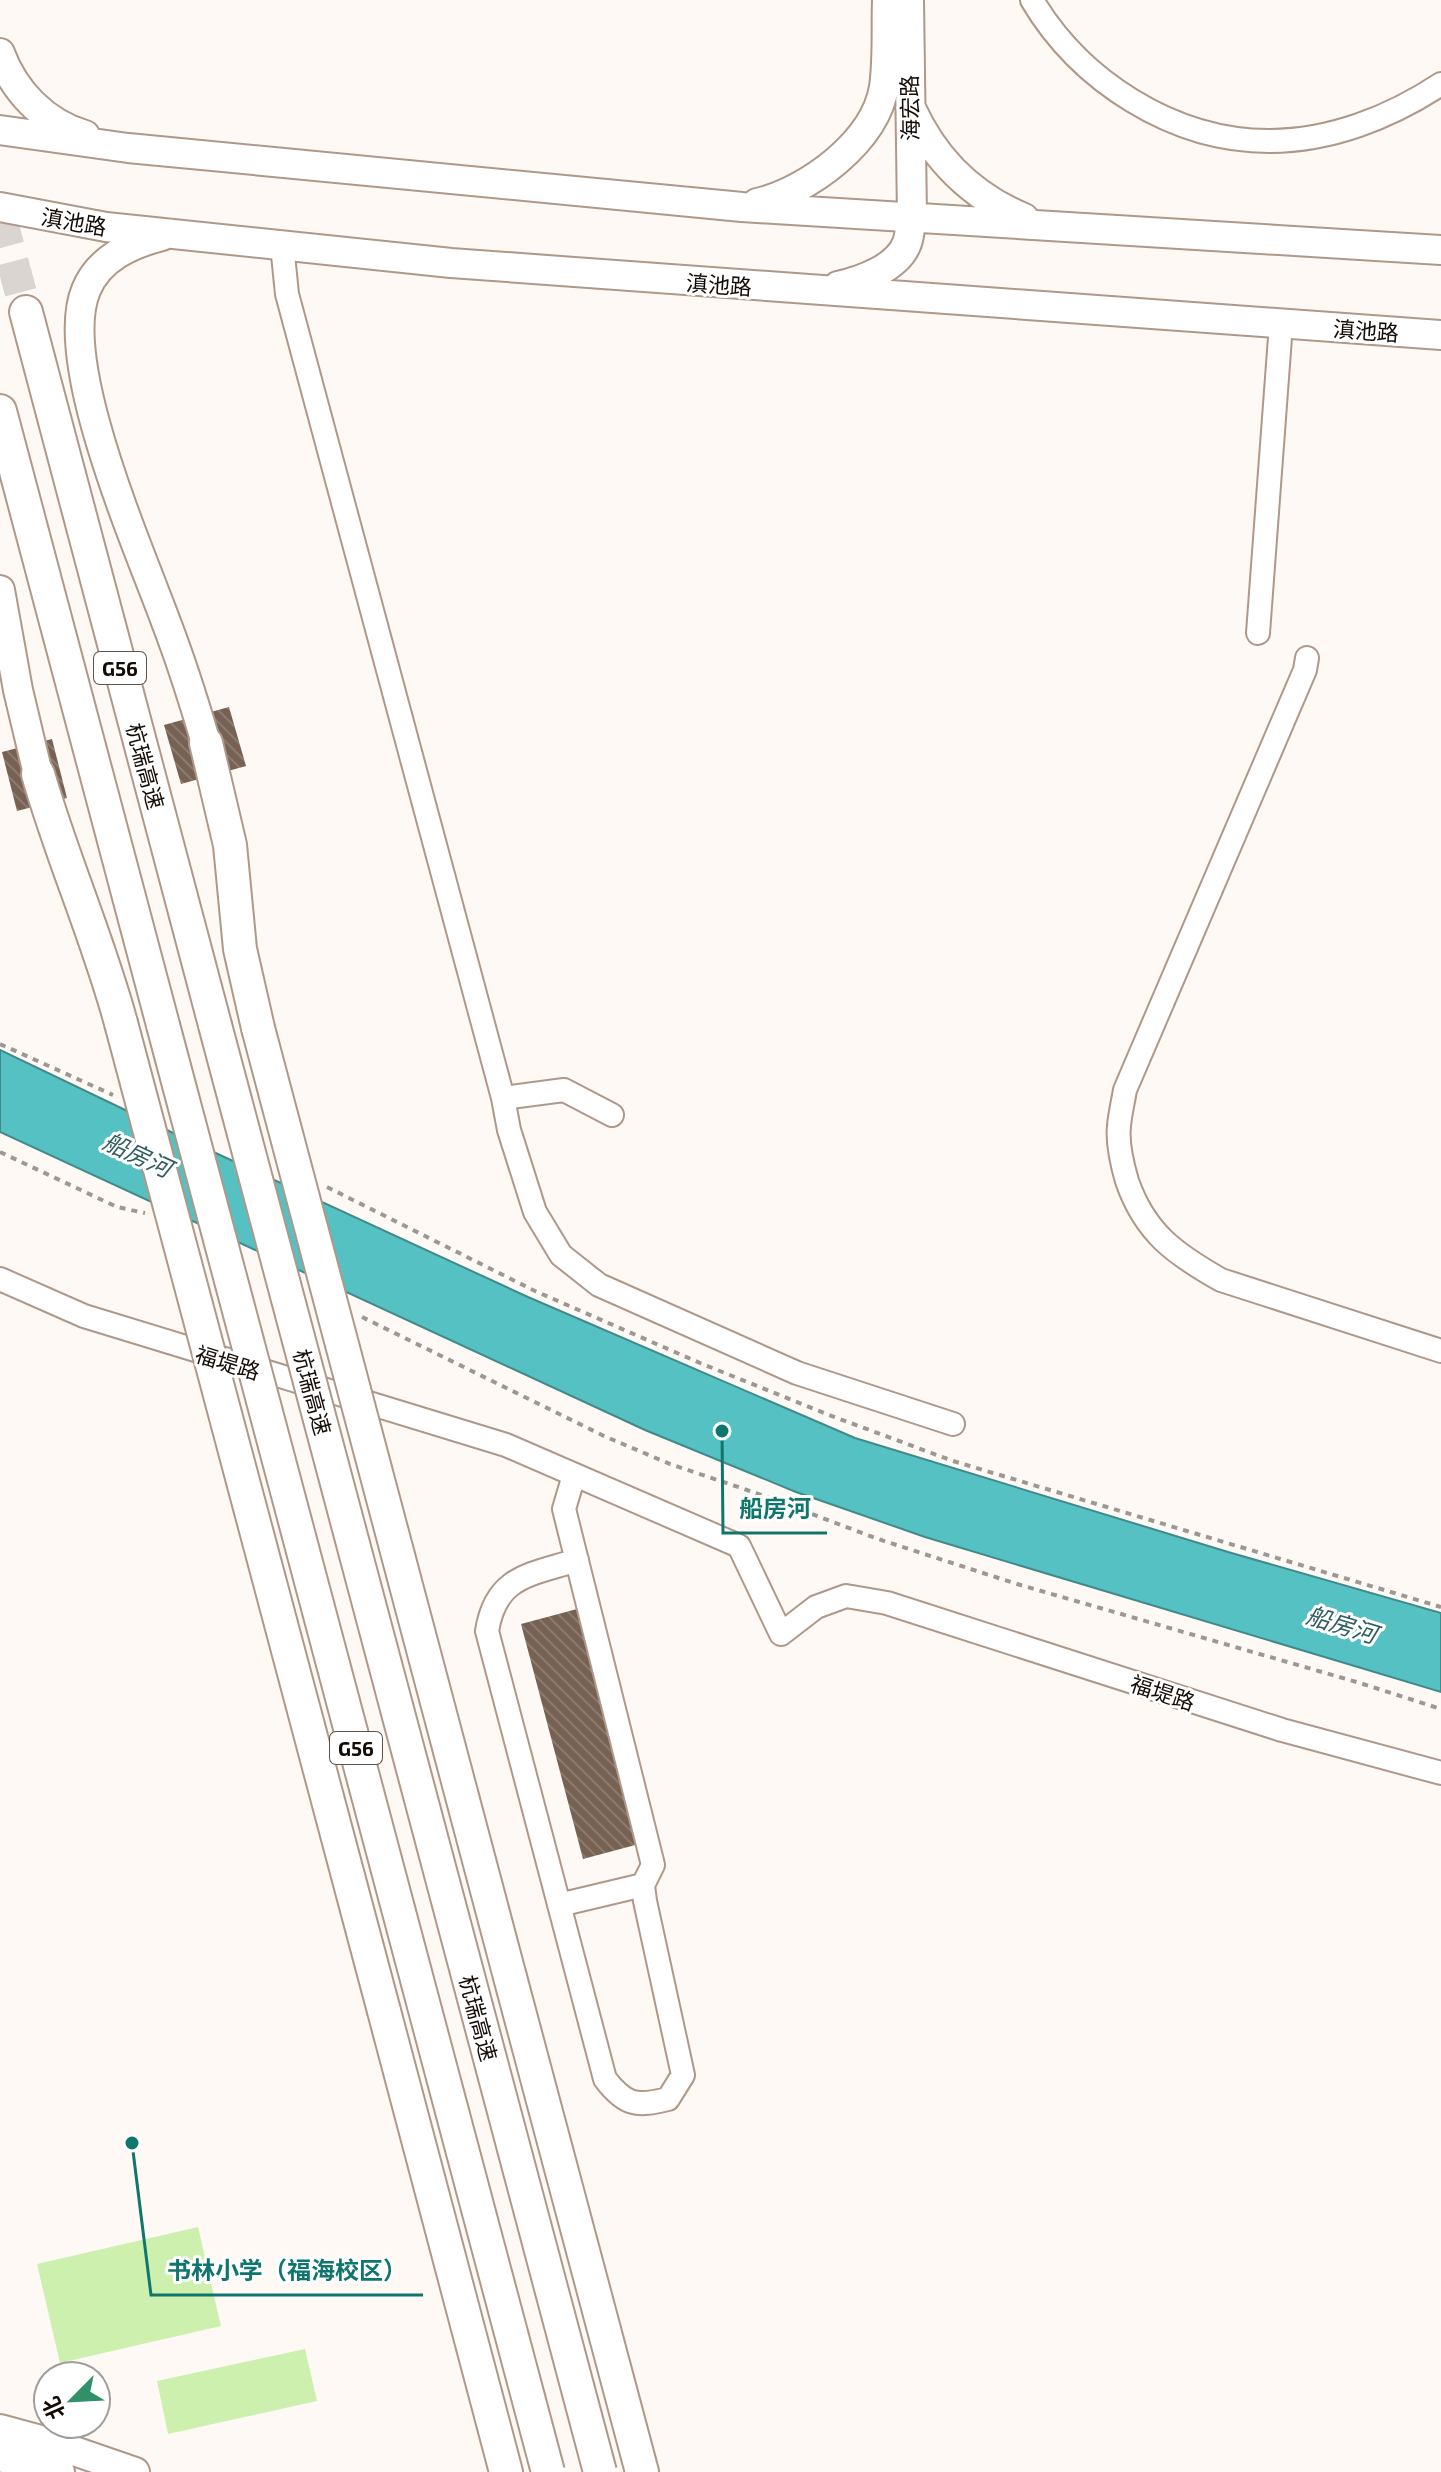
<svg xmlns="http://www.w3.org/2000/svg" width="1441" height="2472" font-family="'Exo 2','Noto Sans SC',sans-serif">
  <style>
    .green { fill: #cef0af }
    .water { fill: #55c1c2; stroke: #418a8a; stroke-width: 2 }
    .building { fill: url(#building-back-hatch) }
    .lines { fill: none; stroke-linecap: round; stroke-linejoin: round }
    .highway-tunnel { stroke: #dbd5d1; stroke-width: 32; stroke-dasharray: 32 16; stroke-linecap: butt }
    .minor-casing { stroke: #af9888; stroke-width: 26 }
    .major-casing { stroke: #af9888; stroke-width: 32 }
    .highway-casing { stroke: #af9888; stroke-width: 36 }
    .path { stroke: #9e9893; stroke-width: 4; stroke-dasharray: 6 6; stroke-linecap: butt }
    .minor { stroke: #fff; stroke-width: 22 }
    .major { stroke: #fff; stroke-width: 28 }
    .highway { stroke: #fff; stroke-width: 32 }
    .highway-bridge-casing { stroke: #af9888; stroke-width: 36; stroke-linecap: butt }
    .highway-bridge { stroke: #fff; stroke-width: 32 }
    .labels { text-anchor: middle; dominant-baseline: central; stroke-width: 6; stroke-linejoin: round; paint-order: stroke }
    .shield { fill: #fff; stroke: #5a5451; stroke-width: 2 }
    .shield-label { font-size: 20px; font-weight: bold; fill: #130b06 }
    .street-label { font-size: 22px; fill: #130b06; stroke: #fff }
    .water-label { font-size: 24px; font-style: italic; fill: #2e5d5d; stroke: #fff }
    .leader { fill: none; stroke: #0f766e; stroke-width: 3 }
    .callout-dot { fill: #0f766e; stroke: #fff; stroke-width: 3 }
    .callout-label { font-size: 24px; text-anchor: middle; font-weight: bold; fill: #0f766e; stroke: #fff; stroke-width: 6; stroke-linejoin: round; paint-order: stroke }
  </style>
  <defs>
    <pattern id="building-back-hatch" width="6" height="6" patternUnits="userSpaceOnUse" patternTransform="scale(2)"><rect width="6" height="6" fill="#766152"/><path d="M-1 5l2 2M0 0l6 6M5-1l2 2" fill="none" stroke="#8a7a6f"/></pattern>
  </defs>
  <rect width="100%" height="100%" fill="#fef9f5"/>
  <path class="green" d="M198,2227L221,2326L60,2363L37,2264Z
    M305,2349L317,2401L168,2434L157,2381Z"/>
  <path class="water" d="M0,1050L194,1143L528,1297L855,1438L1228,1552L1441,1613V1692L925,1537L796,1492L645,1430L0,1132Z"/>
  <path class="building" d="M229,707L246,766L181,784L164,725Z
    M52,739L67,798L17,811L2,752Z
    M577,1609L639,1844L583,1859L521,1624Z"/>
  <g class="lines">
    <path class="highway-tunnel" d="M0,215L26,312"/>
    <defs>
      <path id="minor" d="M1032,0C1080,81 1173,141 1269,141C1331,141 1391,117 1441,84
        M282,245L287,294L503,1098L509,1130L535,1212L561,1255L599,1285L797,1373L953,1424
        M1258,633L1281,324
        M1307,658L1305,670L1125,1090C1123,1102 1120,1114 1119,1126C1117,1144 1122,1164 1127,1181C1145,1233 1175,1254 1221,1280L1441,1351
        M503,1098L564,1090L612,1115
        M0,1279L84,1316L506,1445L739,1546L781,1634L816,1607L846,1596L887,1603L1282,1730L1441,1773
        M574,1475L564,1509L653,1865L643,1885L645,1901L683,2075L668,2099C636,2107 625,2105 605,2079L487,1631C496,1575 531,1575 577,1560
        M559,1905L643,1885"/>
      <path id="major" d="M0,53C14,91 44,123 85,135
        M911,108C934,159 973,197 1024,218
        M0,130L128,148L742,207L1441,250
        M757,203C808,191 875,142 884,87C888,59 886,28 887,0
        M0,207L106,227L451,263L1441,335
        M162,236C131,244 99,258 86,290C56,362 139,548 166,622C181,661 194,702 206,743
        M838,286C861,281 898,268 907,243C910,235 910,225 912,217L909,0
        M0,590L18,690L38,774
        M0,2429L48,2442L135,2472
        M0,2457L60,2472"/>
      <path id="highway" d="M26,312L215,1025
        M0,411L163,1025
        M206,743L230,845L240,949L258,1028
        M38,774C62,858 98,938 121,1023
        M510,1977L642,2472
        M384,2011L506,2472"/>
    </defs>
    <use href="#minor" class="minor-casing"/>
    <use href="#major" class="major-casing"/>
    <use href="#highway" class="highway-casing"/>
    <path class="path" d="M0,1044L113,1095
      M0,1152L117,1207L145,1213
      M327,1187L535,1291L700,1363L829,1415L953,1461L1441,1607
      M362,1317L604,1436L670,1464L756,1493L878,1539L1017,1584L1360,1683L1441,1709"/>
    <use href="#minor" class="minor"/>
    <use href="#major" class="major"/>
    <use href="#highway" class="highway"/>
    <defs>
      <path id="highway-bridge" d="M121,1023L384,2011
        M163,1025L548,2472
        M215,1025L600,2472
        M258,1028L510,1977"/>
    </defs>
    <use href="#highway-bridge" class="highway-bridge-casing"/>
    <use href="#highway-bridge" class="highway-bridge"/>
  </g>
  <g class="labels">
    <g class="shield">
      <rect x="94" y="652" width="52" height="32" rx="6"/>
      <rect x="330" y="1732" width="52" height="32" rx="6"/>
    </g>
    <g class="shield-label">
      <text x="120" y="668">G56</text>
      <text x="356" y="1748">G56</text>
    </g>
    <g class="street-label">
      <text transform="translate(909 108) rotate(-91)">海宏路</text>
      <text transform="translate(74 221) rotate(10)">滇池路</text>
      <text transform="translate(719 284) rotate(4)">滇池路</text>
      <text transform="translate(1366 330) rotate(4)">滇池路</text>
      <text transform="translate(146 766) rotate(75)">杭瑞高速</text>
      <text transform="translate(228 1362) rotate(17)">福堤路</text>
      <text transform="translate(313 1392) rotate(75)">杭瑞高速</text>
      <text transform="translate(1163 1692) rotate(18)">福堤路</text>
      <text transform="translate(479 2018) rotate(75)">杭瑞高速</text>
    </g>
    <g class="water-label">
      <text transform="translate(138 1154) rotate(25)">船房河</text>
      <text transform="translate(1342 1624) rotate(17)">船房河</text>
    </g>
  </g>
  <path class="leader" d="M722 1431L723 1533H827M132 2143L151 2295H423"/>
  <g class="callout-dot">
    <circle cx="722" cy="1431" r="8"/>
    <circle cx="132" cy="2143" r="8"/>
  </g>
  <g class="callout-label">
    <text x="775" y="1517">船房河</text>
    <text x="287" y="2279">书林小学（福海校区）</text>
  </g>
  <g transform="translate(72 2400) rotate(246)"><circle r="38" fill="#ffffff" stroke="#a19d9b" stroke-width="2"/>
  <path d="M0-6L14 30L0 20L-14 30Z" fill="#329068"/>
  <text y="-12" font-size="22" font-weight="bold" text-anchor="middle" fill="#130b06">北</text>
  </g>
</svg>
